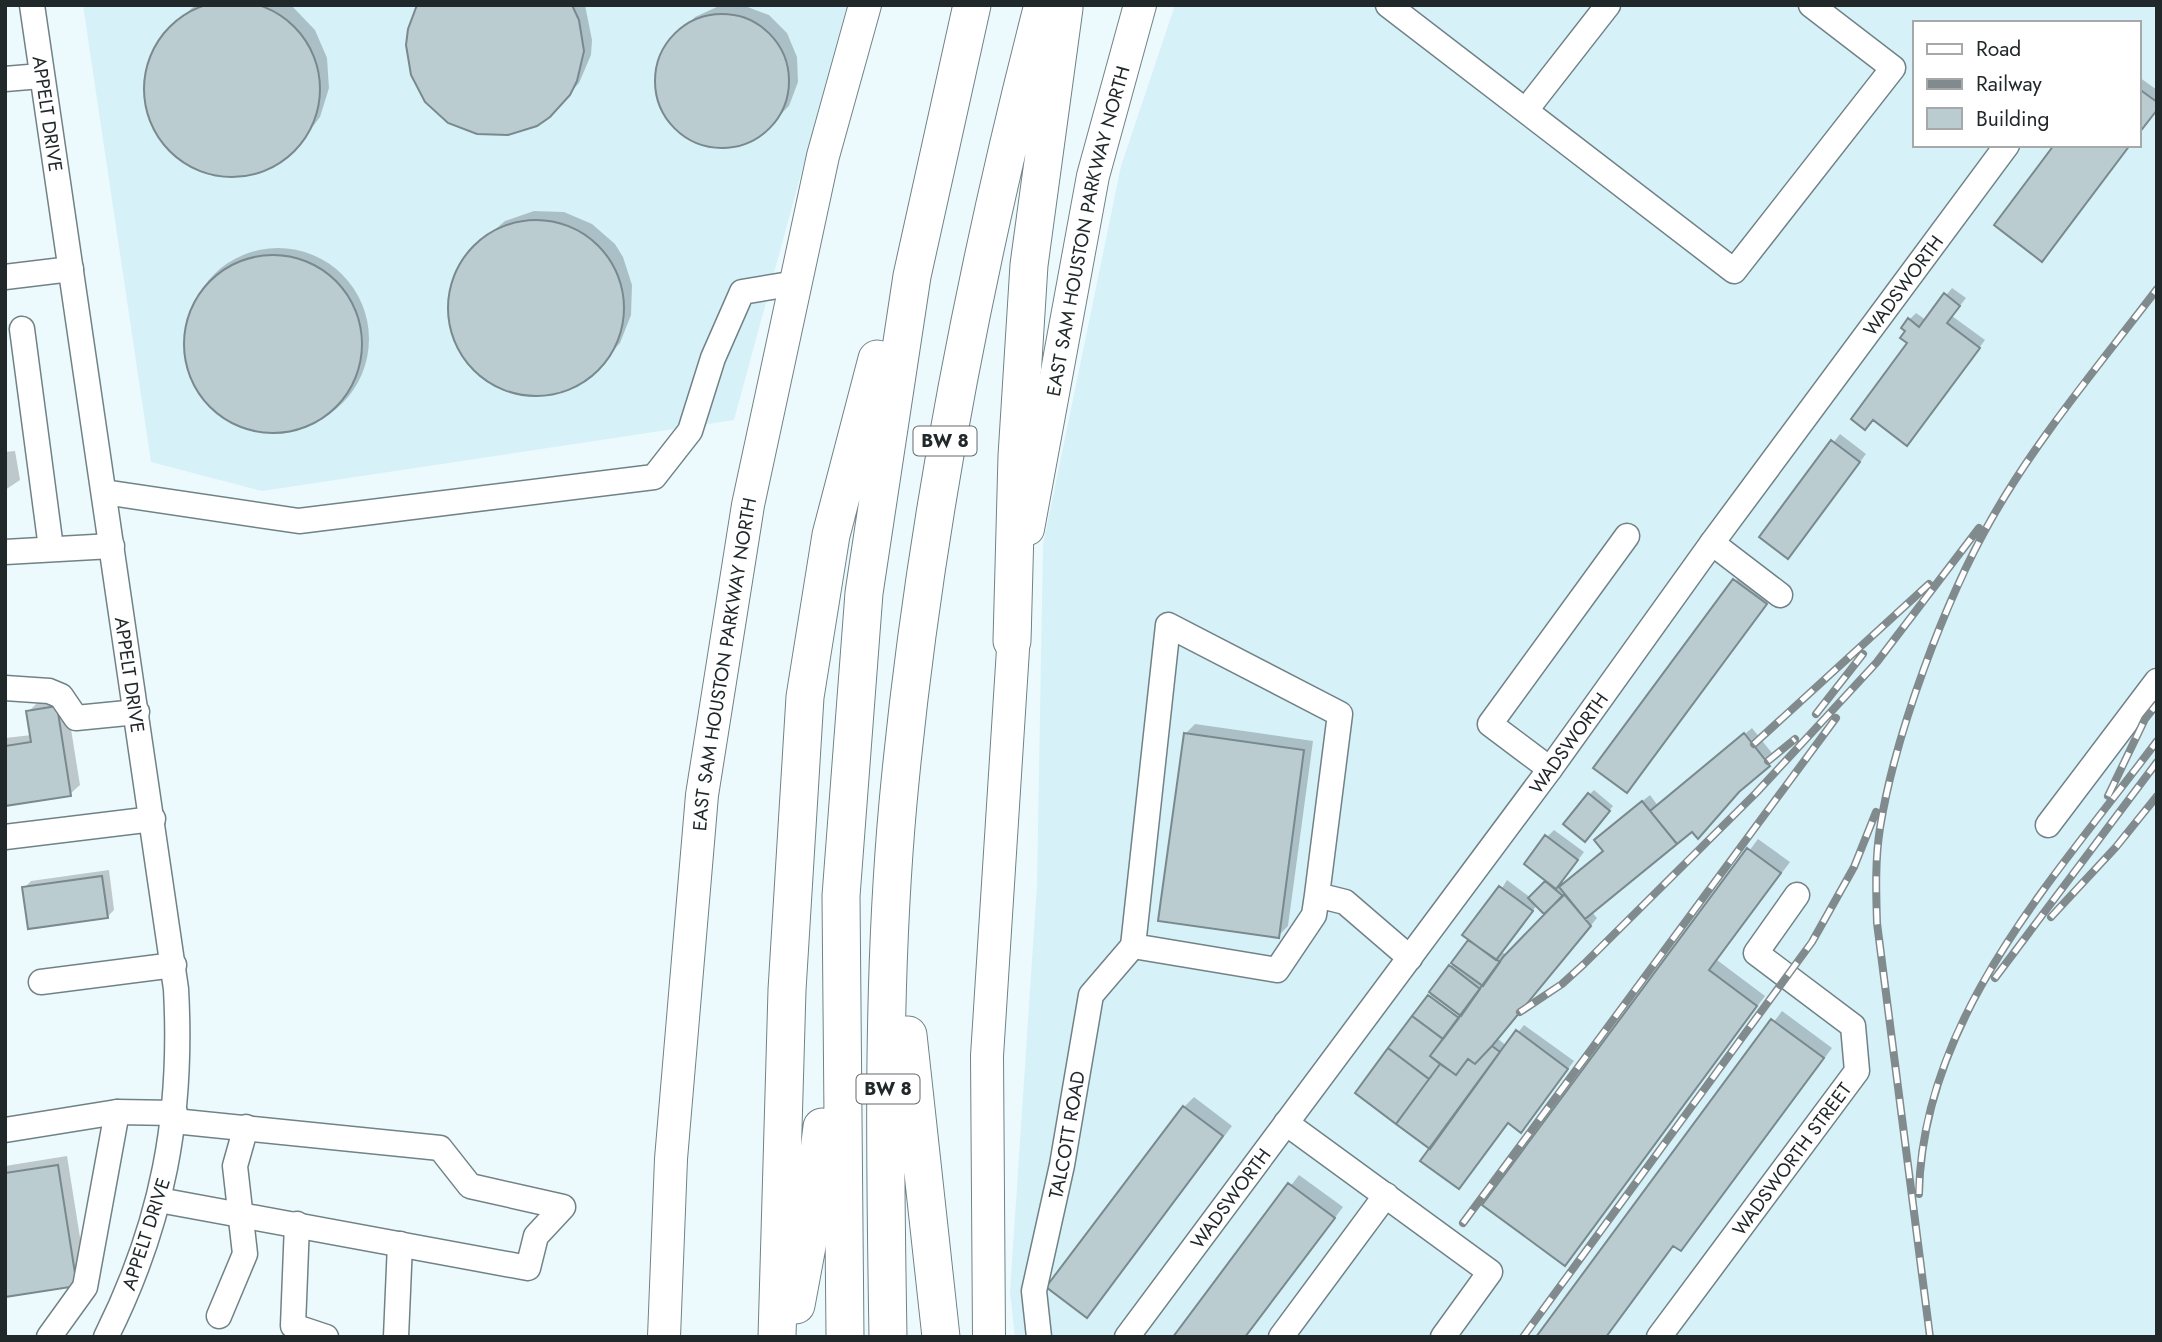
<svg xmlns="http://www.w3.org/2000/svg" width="2162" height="1342" font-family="Jost,sans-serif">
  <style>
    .built { fill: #d6f1f8; fill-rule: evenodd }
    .shadow { fill: #0003; fill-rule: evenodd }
    .building { fill: #baccd0; stroke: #79898d; stroke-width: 2 }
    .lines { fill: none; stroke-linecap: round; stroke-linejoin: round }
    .minor-casing { stroke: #718286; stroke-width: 27 }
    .major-casing { stroke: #718286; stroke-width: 34 }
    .highway-casing { stroke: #718286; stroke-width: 39 }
    .minor { stroke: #fff; stroke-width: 24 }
    .major { stroke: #fff; stroke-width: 32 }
    .highway { stroke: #fff; stroke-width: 37 }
    .rail-casing { stroke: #818b8e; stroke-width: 8 }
    .rail { stroke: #fff; stroke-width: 5; stroke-dasharray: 16; stroke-linecap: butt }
    .labels { text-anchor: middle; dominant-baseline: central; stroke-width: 5; stroke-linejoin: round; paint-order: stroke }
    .shield { fill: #fff; stroke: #64686a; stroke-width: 2 }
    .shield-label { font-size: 18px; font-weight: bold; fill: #21282a }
    .street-label { font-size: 19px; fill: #21282a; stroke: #fff }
  </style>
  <rect width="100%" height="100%" fill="#ecfafe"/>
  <path class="built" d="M83,5H847L734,420L262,491L151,462Z
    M1175,5H2157V1337H1015L1010,1292L1037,885L1043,545L1121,166ZM1915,23H2139V145H1915Z"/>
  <path class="shadow" d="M196,5H291L315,30L327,58L329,88L320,117L302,141L280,161L252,173L222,174L193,165L180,158L159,135L147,107L145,77L154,49L172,24Z
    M419,5H585L592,40L591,55L579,83L559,106Z
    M719,6H745L769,15L787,33L797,57L798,82L789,106L760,135L737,145L711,146L687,136L669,119L658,95V69L667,46L695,17Z
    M2139,77L2157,90V110L2139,133Z
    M534,211L564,212L592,224L615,244L623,257L632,285L631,315L620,343L590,376L563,390L548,394L518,393L490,381L468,361L453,335L449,305L455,275L471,250L505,221Z
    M187 339a91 91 0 1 1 182 0a91 91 0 1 1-182 0Z
    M1952,288L1966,298L1952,316L1985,340L1914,436L1909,320L1916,313L1926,320Z
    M1840,434L1866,454L1794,550L1761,537Z
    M15,451L20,480L5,490V452Z
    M1744,570L1775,593L1626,791L1595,768Z
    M66,698L80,785L70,794L5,804V738L32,735L28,712L38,702Z
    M1195,724L1313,741L1288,926L1278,936L1185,734Z
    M1752,728L1775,757L1592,912L1597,918L1498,1039L1507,1046L1524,1025L1574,1061L1521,1131L1509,1122L1432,1148L1358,1093L1467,1022L1430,995L1471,939L1507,880L1531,898L1548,880L1547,837L1554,830L1584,852L1562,881L1564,884L1605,850L1603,833L1650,795L1658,806ZM1537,905L1546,914L1508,956L1502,952Z
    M1594,790L1613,806L1589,835V795Z
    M1758,839L1790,862L1717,960L1765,996L1564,1264L1485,1205Z
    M109,870L114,910L107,917L24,888L31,881Z
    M1782,1011L1832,1048L1690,1240L1681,1249L1674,1245L1606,1337H1538Z
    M1194,1097L1232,1126L1096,1306L1184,1107Z
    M67,1156L86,1275L5,1295V1166Z
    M1299,1175L1343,1207L1246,1337H1175Z"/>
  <path class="building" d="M144 89a88 88 0 1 1 176 0a88 88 0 1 1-176 0Z
    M417,5H572L579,20L584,51L577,81L570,95L550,117L537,126L508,135L477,134L448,123L425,102L411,75L406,45L408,29Z
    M655 81a67 67 0 1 1 134 0a67 67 0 1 1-134 0Z
    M2139,89L2157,102V110L2139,133Z
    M2054,145H2130L2042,262L1994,225Z
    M448 308a88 88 0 1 1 176 0a88 88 0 1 1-176 0Z
    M184 344a89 89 0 1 1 178 0a89 89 0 1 1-178 0Z
    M1944,293L1960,306L1947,323L1980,348L1907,446L1873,420L1865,430L1851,419L1907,343L1900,338L1905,331L1901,328L1908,318L1919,327Z
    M1831,440L1860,462L1788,559L1759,537Z
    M1733,579L1767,604L1627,793L1593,768Z
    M57,706L71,796L5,806V746L31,742L26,711Z
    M1184,733L1304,750L1279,938L1158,921Z
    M1744,733L1770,766L1739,792L1698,839L1692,832L1677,844L1650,811Z
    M1588,793L1610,811L1585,842L1563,824Z
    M1642,801L1677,844L1585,919L1559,887L1603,851L1594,840Z
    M1545,835L1578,860L1556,889L1524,864Z
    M1747,848L1781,873L1709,970L1757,1006L1565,1266L1482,1205Z
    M102,876L108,918L28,929L22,887Z
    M1545,881L1563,896L1544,914L1528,898Z
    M1499,886L1533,911L1496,960L1462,935Z
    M1564,894L1591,926L1492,1046L1475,1064L1468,1059L1456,1075L1430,1056L1504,956Z
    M1468,940L1500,962L1483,986L1451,963Z
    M1449,965L1480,989L1461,1016L1429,992Z
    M1428,995L1459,1018L1443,1039L1412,1016Z
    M1412,1016L1443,1039L1430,1056L1440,1064L1429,1079L1388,1048Z
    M1771,1019L1824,1058L1681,1251L1673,1246L1606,1337H1536Z
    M1516,1030L1568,1069L1521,1133L1508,1123L1459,1189L1420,1161Z
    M1492,1046L1500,1052L1430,1149L1396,1124L1440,1064L1456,1075L1468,1059L1475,1064Z
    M1388,1048L1429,1079L1396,1124L1355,1093Z
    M1183,1106L1223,1136L1087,1318L1046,1287Z
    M58,1165L77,1286L5,1297V1173Z
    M1288,1183L1335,1218L1245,1337H1173Z"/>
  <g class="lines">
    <defs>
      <g id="minor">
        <path id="s1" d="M32,5L176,989C183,1116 163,1223 106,1337"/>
        <path d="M1388,5L1734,271L1893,68L1811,5"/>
        <path d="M5,79L41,76"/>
        <path d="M1526,110L1608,5"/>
        <path d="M5,277L71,269"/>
        <path d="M22,329L51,548"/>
        <path d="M104,492L299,521L654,477L690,431L713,358L742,292L796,283"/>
        <path d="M1712,543L1780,595"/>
        <path d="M5,552L112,546"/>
        <path d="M5,688L49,691L61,696L76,718L137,712"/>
        <path d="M1550,769L1490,724L1627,536"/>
        <path d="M2048,825L2157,681"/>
        <path d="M5,837L153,819"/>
        <path d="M1317,895L1314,915L1277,970L1133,946L1168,625L1340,714L1317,895L1345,902L1410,958"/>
        <path d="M41,982L174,965"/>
        <path d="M1286,1123L1490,1272L1443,1337"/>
        <path d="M5,1130L117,1112"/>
        <path d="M159,1200L528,1268L536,1236L563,1207L470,1186L440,1148L174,1121"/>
        <path d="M297,1224L293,1326L326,1337"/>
        <path d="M219,1316L245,1254L235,1166L246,1127"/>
        <path d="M49,1337L85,1287L117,1112L175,1113"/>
        <path d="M396,1337L400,1244"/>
        <path id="s2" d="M1039,1337L1034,1291L1062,1165L1091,995L1133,946"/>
        <path id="s3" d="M1127,1337L1550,769L1712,543L2007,145"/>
        <path d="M1281,1337L1386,1195"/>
        <path id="s4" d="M1659,1337L1857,1071L1853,1026L1756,953L1797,895"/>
      </g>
      <g id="major">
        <path id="s5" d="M1028,529L1093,176L1140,5"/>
        <path id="s6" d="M664,1337L671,1159L702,795L748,505L823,156L865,5"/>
        <path d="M989,1337L987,1056L1015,618"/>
      </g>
      <path id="highway" d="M1012,641L1017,456L1029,265L1064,8
        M908,1035L941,1337
        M796,1305L807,1246L822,1127
        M777,1337L787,990L805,697L831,535L877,359
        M845,1337L841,896L864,593L912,276L972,5
        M888,1337C885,1160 882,979 898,803C923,532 975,268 1043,5"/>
    </defs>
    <use href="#minor" class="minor-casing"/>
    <use href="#major" class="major-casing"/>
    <use href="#highway" class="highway-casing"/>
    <use href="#minor" class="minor"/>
    <use href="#major" class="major"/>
    <use href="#highway" class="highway"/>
    <defs>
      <path id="rail" d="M1816,714L1863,654
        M1754,744L1929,584
        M1768,761L1795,739
        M2108,796L2145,719L2157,704
        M2051,917L2116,847L2157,796
        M1995,978L2157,762
        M1520,1012L1562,984L1584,964L1756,793L1877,662L1979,528
        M1919,1194C1922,1017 2057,875 2157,741
        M1463,1223L1836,718
        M1523,1337L1812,942L1854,867L1876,812
        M1930,1337L1877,923C1876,891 1875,860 1880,828C1895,734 1945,600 1992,518C2038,437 2101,363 2157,289"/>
    </defs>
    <use href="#rail" class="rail-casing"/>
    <use href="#rail" class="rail"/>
  </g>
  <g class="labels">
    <g class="shield">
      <rect x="913.5" y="426.5" width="63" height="29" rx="5"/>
      <rect x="856.5" y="1074.5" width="63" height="29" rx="5"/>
    </g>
    <g class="shield-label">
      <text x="945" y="441">BW 8</text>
      <text x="888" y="1089">BW 8</text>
    </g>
    <g class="street-label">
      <text stroke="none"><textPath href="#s1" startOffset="110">APPELT DRIVE</textPath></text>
      <text stroke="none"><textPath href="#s5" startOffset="304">EAST SAM HOUSTON PARKWAY NORTH</textPath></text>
      <text stroke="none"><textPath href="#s3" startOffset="1307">WADSWORTH</textPath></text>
      <text stroke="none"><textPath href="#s6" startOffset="676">EAST SAM HOUSTON PARKWAY NORTH</textPath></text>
      <text stroke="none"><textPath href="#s1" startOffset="677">APPELT DRIVE</textPath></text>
      <text stroke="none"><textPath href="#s3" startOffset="740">WADSWORTH</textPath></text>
      <text stroke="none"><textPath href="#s2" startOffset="206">TALCOTT ROAD</textPath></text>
      <text stroke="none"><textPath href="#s4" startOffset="222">WADSWORTH STREET</textPath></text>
      <text stroke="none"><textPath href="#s3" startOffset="173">WADSWORTH</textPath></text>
      <text transform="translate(146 1234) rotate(-72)">APPELT DRIVE</text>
    </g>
  </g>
  <rect width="2162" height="1342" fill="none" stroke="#21282a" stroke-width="14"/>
  <rect x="1913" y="21" width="228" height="126" fill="#ffffff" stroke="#a6a9aa" stroke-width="2"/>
  <rect x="1927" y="44" width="35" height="10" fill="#ffffff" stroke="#a6a9aa" stroke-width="2"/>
  <text x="1976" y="56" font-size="21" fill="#21282a">Road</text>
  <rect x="1927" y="79" width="35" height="10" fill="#818b8e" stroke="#a6a9aa" stroke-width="2"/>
  <text x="1976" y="91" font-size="21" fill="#21282a">Railway</text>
  <rect x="1927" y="108" width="35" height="21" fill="#baccd0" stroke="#a6a9aa" stroke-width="2"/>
  <text x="1976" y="126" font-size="21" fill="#21282a">Building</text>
</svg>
